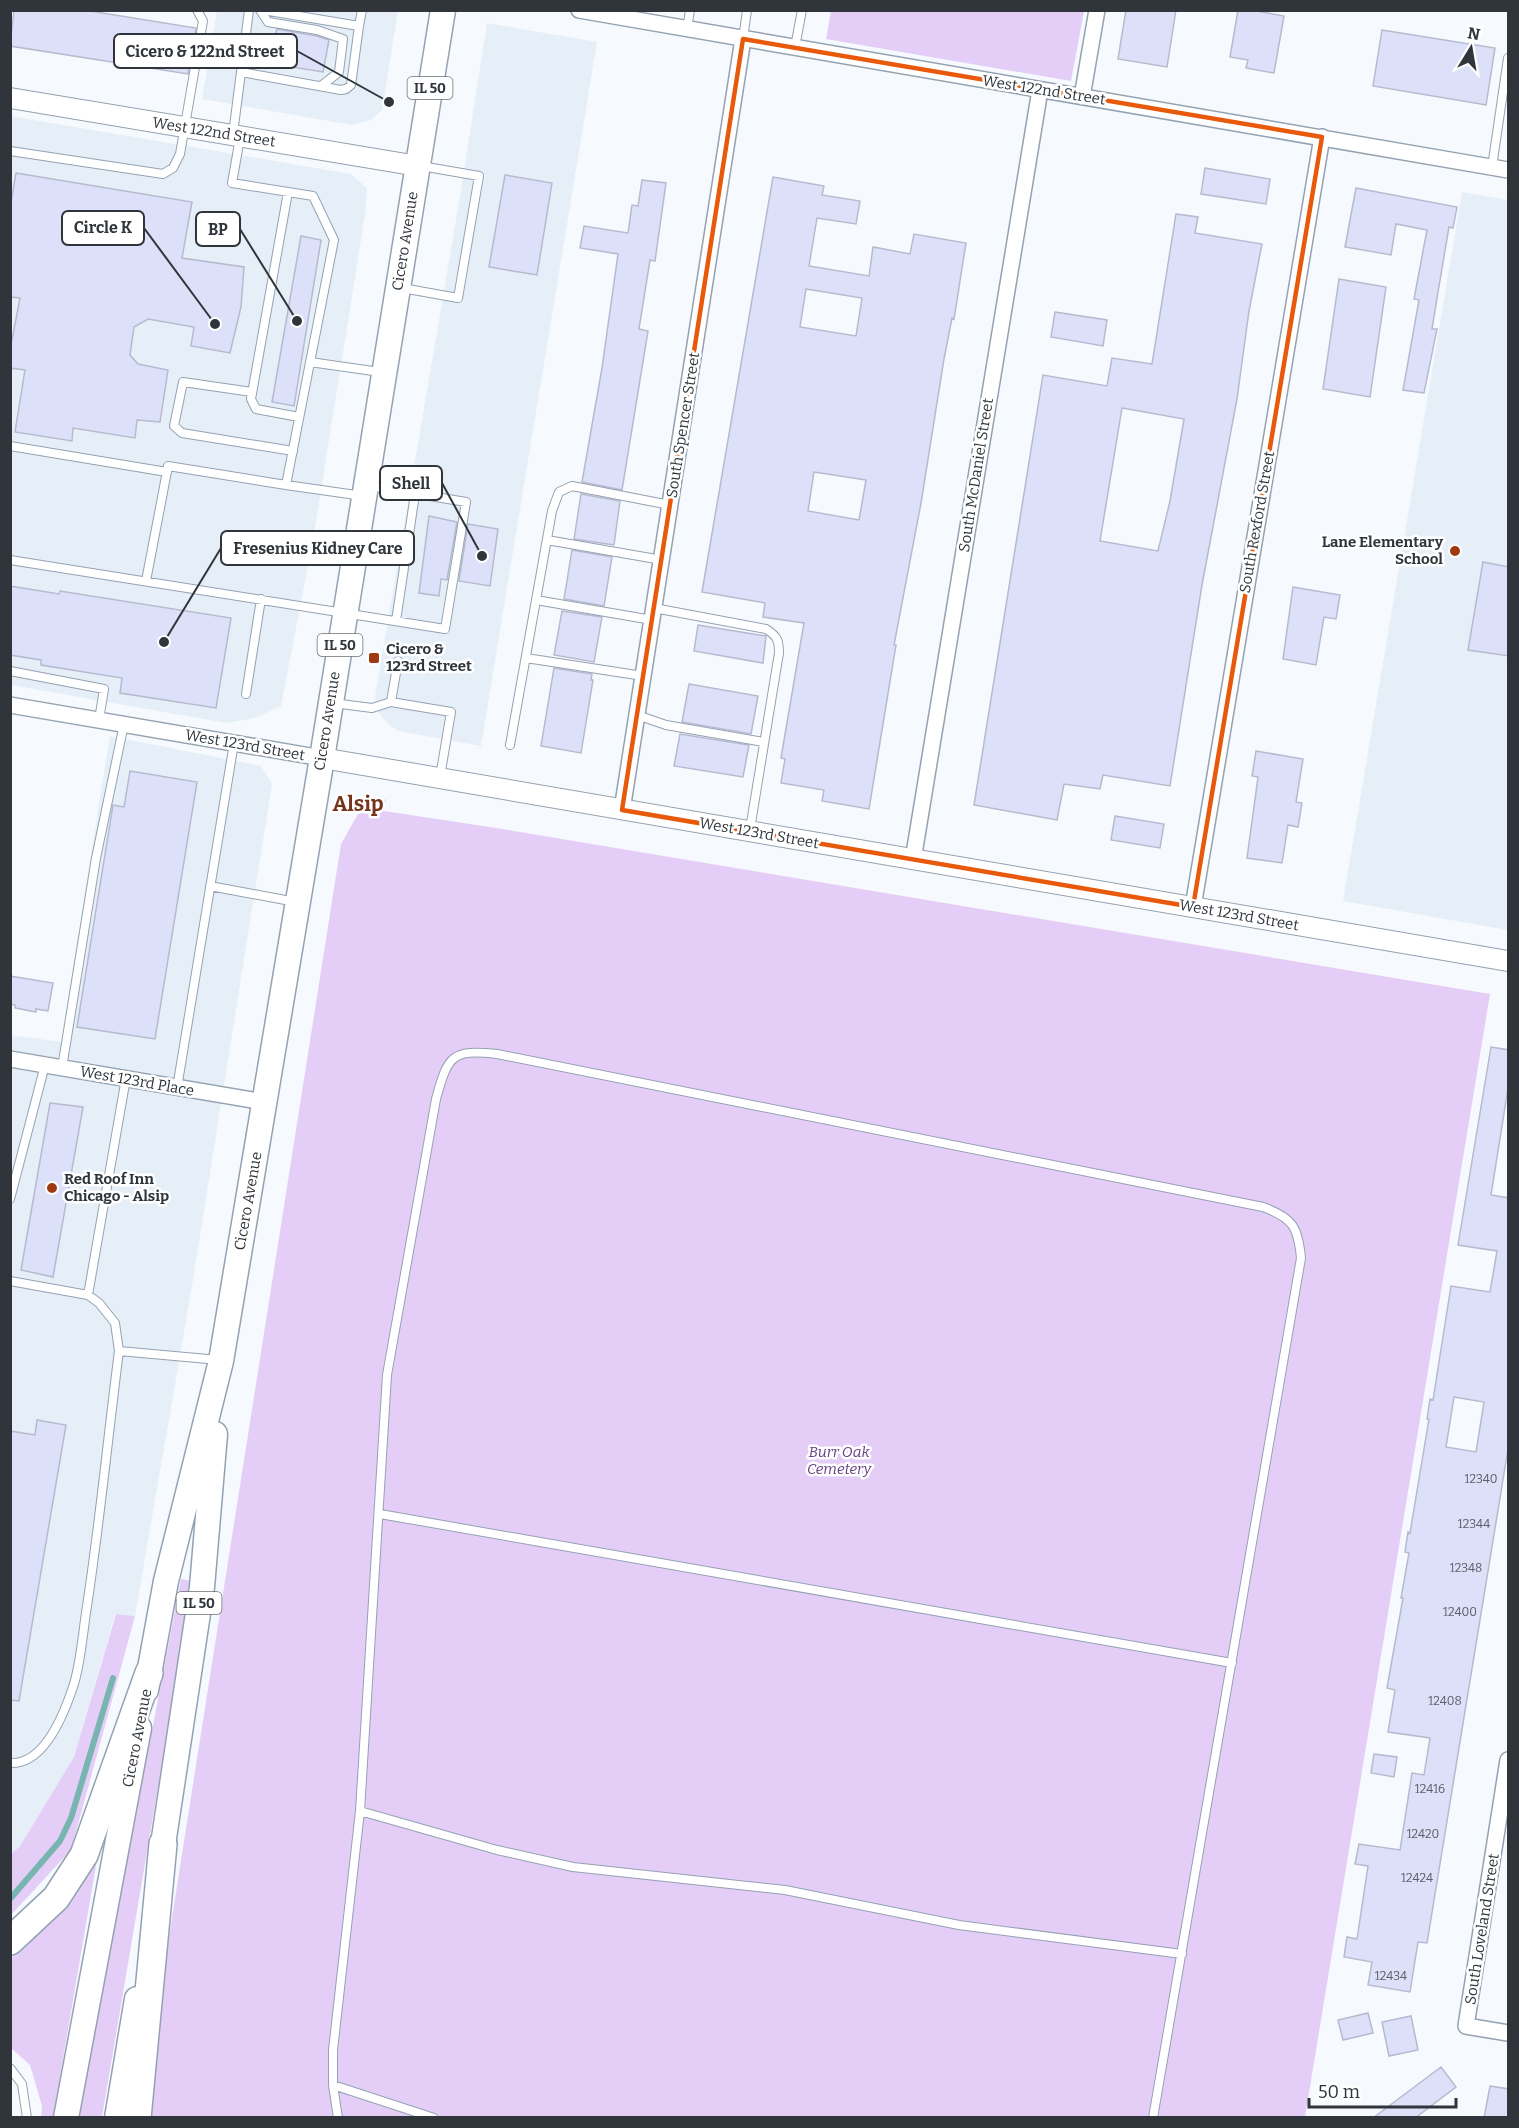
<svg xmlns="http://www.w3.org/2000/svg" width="1519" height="2128" font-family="Bitter,serif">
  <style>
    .built { fill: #e6eff8 }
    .green { fill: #e4cef8 }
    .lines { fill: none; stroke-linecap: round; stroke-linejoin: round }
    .stream { stroke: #78b4b0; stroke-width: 6 }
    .building { fill: #dce0f8; stroke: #b7bace; stroke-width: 1.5; fill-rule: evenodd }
    .service-casing { stroke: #93a2b2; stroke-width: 10 }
    .minor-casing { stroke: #93a2b2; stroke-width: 18 }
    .tertiary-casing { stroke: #93a2b2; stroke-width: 22 }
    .primary-casing { stroke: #93a2b2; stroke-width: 27 }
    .motorway-casing { stroke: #93a2b2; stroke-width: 30 }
    .service { stroke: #fff; stroke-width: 8 }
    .minor { stroke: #fff; stroke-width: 15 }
    .tertiary { stroke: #fff; stroke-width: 20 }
    .primary { stroke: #fff; stroke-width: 24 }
    .motorway { stroke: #fff; stroke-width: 27 }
    .marked { fill: none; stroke: #e8590c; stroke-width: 4.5; stroke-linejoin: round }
    .poi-dot { fill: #9f3911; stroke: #fff; stroke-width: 2 }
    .labels { text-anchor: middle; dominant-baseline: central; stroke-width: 5; stroke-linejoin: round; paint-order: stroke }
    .number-label { font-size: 12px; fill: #5a606a }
    .shield { fill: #fff; stroke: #6d7276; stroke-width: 1.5 }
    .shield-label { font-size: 14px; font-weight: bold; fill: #2f353b }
    .street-label { font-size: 15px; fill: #2f353b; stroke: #fff }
    .poi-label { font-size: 15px; font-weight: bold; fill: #2f353b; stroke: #fff; text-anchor: start }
    .park-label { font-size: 15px; font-style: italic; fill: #674285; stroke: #fff }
    .district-label { font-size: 21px; font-weight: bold; fill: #77341d; stroke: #fff }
    .leader { fill: none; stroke: #2f353b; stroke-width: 2 }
    .callout-dot { fill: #2f353b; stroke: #fff; stroke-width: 2 }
    .callout { fill: #fff; stroke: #2f353b; stroke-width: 2 }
    .callout-label { font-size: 16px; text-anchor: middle; font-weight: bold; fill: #2f353b }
  </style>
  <rect width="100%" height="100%" fill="#f6f9fd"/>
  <path class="built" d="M217,11H398L382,110L371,120L352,125L202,99Z
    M487,23L597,42L481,746L398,731L387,723L378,712L375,697L459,202Z
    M10,116L351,174L367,188L365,215L314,534L281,706L255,718L226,723L11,685Z
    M1462,192L1508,200V930L1343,901Z
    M110,736L261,766L272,784L191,1292L135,1616L115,1614L74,1757L20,1846L11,1854L10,1035L61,1042Z"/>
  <path class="green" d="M831,11V10L1084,11L1071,81L826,39Z
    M386,799L384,811L496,828L1490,994L1305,2117L146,2118L154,2032L341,844L358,814Z
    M181,1579L193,1581L102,2117L78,2118Z
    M116,1614L135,1616L71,1850L11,1915V1854L20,1846L74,1757Z
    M97,1860L53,2117H41L42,2106L30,2065L11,2048V1958L58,1914Z"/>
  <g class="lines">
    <path class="stream" d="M10,1899L60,1841L71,1818L113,1678"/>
  </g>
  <path class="building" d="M14,10H84L196,28L188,74L10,46Z
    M1126,10H1176L1167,67L1118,59Z
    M1238,10H1251L1284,16L1274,73L1246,68L1248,60L1230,57Z
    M277,29L317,36L329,40L323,72L260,62L264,34L275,35Z
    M1382,30L1495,48L1486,105L1373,86Z
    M1205,168L1270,179L1266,204L1201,194Z
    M16,173L192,202L182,258L244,267L241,307L230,353L191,346L194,327L148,319L134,327L130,355L138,364L168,370L160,422L137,420L135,438L73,428L72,441L15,432L25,370L10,368V340H12L20,298L10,297V208Z
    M505,175L552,183L537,275L489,267Z
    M773,177L824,186L822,195L860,201L856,224L817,218L809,266L869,276L873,247L910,254L914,234L966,243L954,319L952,318L944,359L921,503L894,645H896L869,809L822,801L824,790L781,783L785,759L781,758L804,623L763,617L765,603L702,592ZM806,289L862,298L856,336L800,327ZM814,472L866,480L859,520L808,511Z
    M642,180L666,183L655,261L650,260L639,329L648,331L622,490L582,482L602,368L618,254L580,248L584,226L628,233L632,205L638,206Z
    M1356,188L1457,207L1453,228L1449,227L1438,292L1432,329H1437L1424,393L1403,390L1419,300L1414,299L1427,230L1396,224L1391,255L1345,247Z
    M1176,214L1198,217L1195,233L1262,244L1249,311L1237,399L1202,585L1170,786L1103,775L1100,789L1064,784L1057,820L974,805L1043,375L1107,386L1112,358L1152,364ZM1122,408L1184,419L1170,501L1158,551L1100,541Z
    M301,236L321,240L294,406L272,402Z
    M1339,279L1386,287L1370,397L1323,389Z
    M1055,312L1107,320L1103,346L1051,337Z
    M581,494L620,501L614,545L574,539Z
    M429,516L457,522L447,580L441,579L439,596L419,593Z
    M468,524L498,529L490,586L459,581Z
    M572,550L612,557L604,606L564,599Z
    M1483,562L1509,567V656L1468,650Z
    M10,586L59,594L60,591L231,618L216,708L120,693L122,678L41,665V660L10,655Z
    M1293,587L1340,595L1336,619L1324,617L1316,665L1283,659Z
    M562,611L602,617L594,662L554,655Z
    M698,625L766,636L763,663L694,651Z
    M554,668L592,674L591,680H593L581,753L541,746Z
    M689,684L758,696L751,734L682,722Z
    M680,734L749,745L743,777L674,766Z
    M1256,751L1303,759L1296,802L1302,803L1298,827L1288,825L1282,863L1247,858L1258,777L1252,776Z
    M130,771L197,782L155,1039L77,1027L113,805L124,807Z
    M1115,816L1164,824L1160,848L1111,840Z
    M10,976L53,983L48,1011L36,1009V1012L15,1008V1005L10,1004Z
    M1491,1047L1509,1050V1082L1491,1195L1509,1198V1443L1427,1943L1418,1942L1410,1992L1368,1985L1372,1962L1344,1957L1347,1937L1357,1939L1368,1866L1355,1864L1359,1844L1400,1850L1412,1773L1424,1775L1430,1738L1388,1732L1395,1690L1387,1688L1403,1598H1401L1409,1553L1405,1552L1408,1532L1410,1533L1429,1419H1427L1430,1399L1433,1400L1451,1286L1490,1292L1497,1251L1458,1245ZM1454,1397L1484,1402L1476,1452L1446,1447Z
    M50,1103L83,1107L53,1277L21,1270Z
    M37,1420L66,1425L19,1701L10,1700V1431L35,1435Z
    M1374,1754L1397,1757L1394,1777L1371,1773Z
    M1368,2013L1373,2033L1343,2040L1338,2020Z
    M1411,2016L1418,2050L1389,2056L1382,2022Z
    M1441,2067L1456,2087L1415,2118H1373Z
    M1490,2086L1509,2089V2118H1484Z"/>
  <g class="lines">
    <defs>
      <path id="service" d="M260,10L268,22L317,30L343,39L339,72L321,86
        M359,26L362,10
        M687,29L690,10
        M743,39L747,10
        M795,47L802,10
        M241,72L341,90L346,89L351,85L359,26L263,10
        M233,134L249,10
        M240,138L232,183L313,196L334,240L286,485L363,496
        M10,151L163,174L173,168L180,154L203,21L197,10
        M1492,167L1508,58
        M288,192L251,399L256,409L299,417
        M402,288L458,298L479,176L421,166
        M310,362L380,372
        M252,392L183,382L174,426L182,433L293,451
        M10,446L167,472
        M547,540L662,560
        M10,560L445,629L466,502L370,486
        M146,581L168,466L286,485
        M536,600L652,620
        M654,608L766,629C777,636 779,640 779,653L750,829
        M396,621L415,494
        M526,658L643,676
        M10,671L104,689L99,720
        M246,694L261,599
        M391,702L398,661
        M333,703L372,708L391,702L451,712L440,777
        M637,715L666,725L764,742
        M510,745L552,511L559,492L572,486L670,505
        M210,886L296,902
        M62,1068L96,858L124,724
        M177,1088L234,743
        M10,1199L45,1065
        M10,1281L88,1295L99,1303L115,1323L119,1351
        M88,1295L126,1078
        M380,1514L1232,1663
        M10,1763C44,1765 64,1714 73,1687C81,1664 83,1630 87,1606C100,1521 108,1436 119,1351L219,1360
        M360,1811L497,1850L573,1867L785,1890L959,1925L1182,1954
        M10,2068L22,2084L27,2118
        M333,2085L434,2118
        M338,2118L333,2085V2050L360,1811L387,1375L436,1099C448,1056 451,1049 497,1054L1263,1207C1293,1218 1298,1227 1301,1258L1153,2118"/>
      <path id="minor" d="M579,10L1508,170
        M1082,97L1097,10
        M10,705L322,758
        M622,810L743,39
        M913,860L1040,90
        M1193,907L1322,137
        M10,1059L264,1102
        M1508,1760L1466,2026L1508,2033"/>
      <path id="tertiary" d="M10,98L418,166
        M322,758L1508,961"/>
      <path id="primary" d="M146,1690L166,1581L221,1361L322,758L443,10
        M160,1864L202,1587L215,1434
        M66,2118L139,1728
        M117,2118L137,1999"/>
      <path id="motorway" d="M10,1941L56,1898L84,1855L149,1673
        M137,2118L163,1844"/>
    </defs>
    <use href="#service" class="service-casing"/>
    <use href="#minor" class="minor-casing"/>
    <use href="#tertiary" class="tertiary-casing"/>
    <use href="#primary" class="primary-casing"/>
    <use href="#motorway" class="motorway-casing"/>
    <use href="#service" class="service"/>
    <use href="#minor" class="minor"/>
    <use href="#tertiary" class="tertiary"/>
    <use href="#primary" class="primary"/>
    <use href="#motorway" class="motorway"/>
  </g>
  <path class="marked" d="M743,39L1322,137L1193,907L622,810Z"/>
  <g class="poi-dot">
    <circle cx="1455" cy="551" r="6"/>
    <rect x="368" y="652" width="12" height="12" rx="3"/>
    <circle cx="52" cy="1188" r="6"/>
  </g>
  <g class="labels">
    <g class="number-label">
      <text x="1481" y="1479">12340</text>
      <text x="1474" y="1524">12344</text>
      <text x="1466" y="1568">12348</text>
      <text x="1460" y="1612">12400</text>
      <text x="1445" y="1701">12408</text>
      <text x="1430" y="1789">12416</text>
      <text x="1423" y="1834">12420</text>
      <text x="1417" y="1878">12424</text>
      <text x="1391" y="1976">12434</text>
    </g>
    <g class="shield">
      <rect x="407.5" y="77" width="45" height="22" rx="4.5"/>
      <rect x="317.5" y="634" width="45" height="22" rx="4.5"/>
      <rect x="176.5" y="1592" width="45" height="22" rx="4.5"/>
    </g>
    <g class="shield-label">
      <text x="430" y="88">IL 50</text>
      <text x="340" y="645">IL 50</text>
      <text x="199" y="1603">IL 50</text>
    </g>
    <g class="street-label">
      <text transform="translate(1044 90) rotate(9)">West 122nd Street</text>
      <text transform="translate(214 132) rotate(9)">West 122nd Street</text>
      <text transform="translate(405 241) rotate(-81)">Cicero Avenue</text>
      <text transform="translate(683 425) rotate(-81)">South Spencer Street</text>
      <text transform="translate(976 475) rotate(-81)">South McDaniel Street</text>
      <text transform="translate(1257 522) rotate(-80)">South Rexford Street</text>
      <text transform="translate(327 721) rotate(-81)">Cicero Avenue</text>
      <text transform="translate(245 745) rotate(10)">West 123rd Street</text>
      <text transform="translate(759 833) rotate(10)">West 123rd Street</text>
      <text transform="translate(1239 915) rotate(10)">West 123rd Street</text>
      <text transform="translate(137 1081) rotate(10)">West 123rd Place</text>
      <text transform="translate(248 1201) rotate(-80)">Cicero Avenue</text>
      <text transform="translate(137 1738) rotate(-79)">Cicero Avenue</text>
      <text transform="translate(1482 1929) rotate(-81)">South Loveland Street</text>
    </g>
    <g class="poi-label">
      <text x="1443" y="542" text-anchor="end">Lane Elementary<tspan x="1443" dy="17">School</tspan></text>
      <text x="386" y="649">Cicero &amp;<tspan x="386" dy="17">123rd Street</tspan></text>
      <text x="64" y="1179">Red Roof Inn<tspan x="64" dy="17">Chicago - Alsip</tspan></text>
    </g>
    <g class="park-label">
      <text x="839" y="1452">Burr Oak<tspan x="839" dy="17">Cemetery</tspan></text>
    </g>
    <g class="district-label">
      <text x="358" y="804">Alsip</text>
    </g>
  </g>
  <path class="leader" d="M389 102L297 51M215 324L144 228M297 321L240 229M482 556L442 483M164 642L221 548"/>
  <g class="callout-dot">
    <circle cx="389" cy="102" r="6"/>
    <circle cx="215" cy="324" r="6"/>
    <circle cx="297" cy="321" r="6"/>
    <circle cx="482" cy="556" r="6"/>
    <circle cx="164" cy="642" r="6"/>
  </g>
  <g class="callout">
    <rect x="114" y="34" width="183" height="34" rx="6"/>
    <rect x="62" y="211" width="82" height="34" rx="6"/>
    <rect x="196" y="212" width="44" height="34" rx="6"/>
    <rect x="380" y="466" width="62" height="34" rx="6"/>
    <rect x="221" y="531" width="193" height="34" rx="6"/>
  </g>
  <g class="callout-label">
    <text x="205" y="57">Cicero &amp; 122nd Street</text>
    <text x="103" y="233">Circle K</text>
    <text x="218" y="235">BP</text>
    <text x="411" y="489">Shell</text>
    <text x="318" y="554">Fresenius Kidney Care</text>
  </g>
  <rect width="1519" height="2128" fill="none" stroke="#2f353b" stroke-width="24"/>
  <g transform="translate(1471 48) rotate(11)" stroke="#ffffff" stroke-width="4.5" paint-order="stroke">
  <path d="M0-4.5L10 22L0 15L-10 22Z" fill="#2f353b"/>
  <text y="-9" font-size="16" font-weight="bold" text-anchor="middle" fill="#2f353b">N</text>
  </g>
  <path d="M1309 2098v9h147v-9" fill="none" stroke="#2f353b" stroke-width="3"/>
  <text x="1318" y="2098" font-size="18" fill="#2f353b" stroke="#ffffff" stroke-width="4.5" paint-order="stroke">50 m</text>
</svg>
